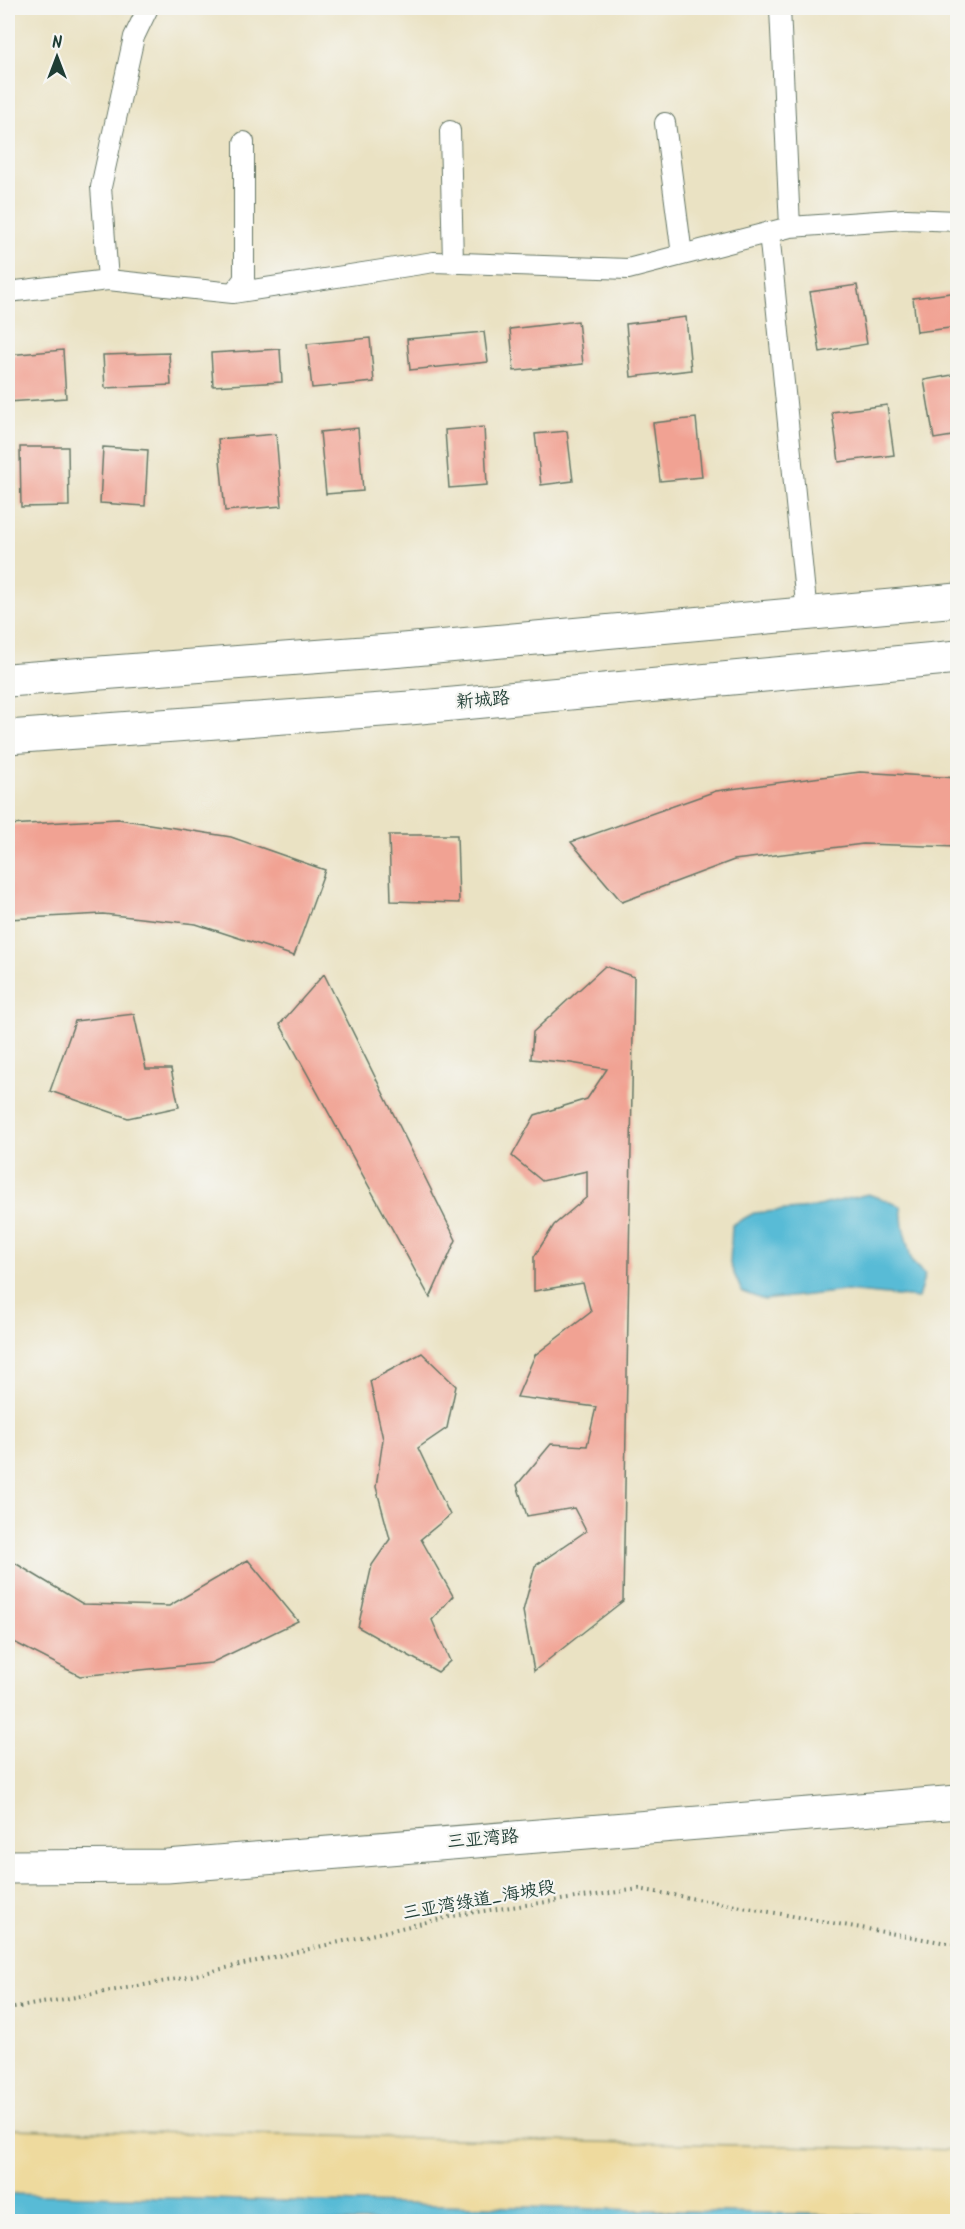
<svg xmlns="http://www.w3.org/2000/svg" width="965" height="2229" font-family="Kalam,'LXGW WenKai TC',sans-serif">
  <style>
    .sand { fill: #eeda9e; stroke: #868c69; stroke-width: 1.5 }
    .water { fill: #58bbd6; stroke: #3c7c85; stroke-width: 1.5 }
    .building { fill: #f1a293 }
    .lines { fill: none; stroke-linecap: round; stroke-linejoin: round }
    .lane-casing { stroke: #676; stroke-width: 22 }
    .primary-casing { stroke: #676; stroke-width: 35 }
    .path { stroke: #676; stroke-width: 4; stroke-dasharray: 1.5 4.5; stroke-linecap: butt }
    .lane { stroke: #fff; stroke-width: 20 }
    .primary { stroke: #fff; stroke-width: 33 }
    .labels { text-anchor: middle; dominant-baseline: central; stroke-width: 4.5; stroke-linejoin: round; paint-order: stroke }
    .street-label { font-size: 18px; fill: #1f3d34; stroke: #f6f6f2 }
  </style>
  <rect width="100%" height="100%" fill="#f6f6f2"/>
  <filter id="ink" filterUnits="userSpaceOnUse"><feTurbulence type="fractalNoise" baseFrequency=".0167" numOctaves="2"/><feDisplacementMap in="SourceGraphic" scale="12" xChannelSelector="R" yChannelSelector="G"/><feConvolveMatrix kernelMatrix="1 2 1 2 8 2 1 2 1" color-interpolation-filters="sRGB"/></filter>
  <filter id="wash" filterUnits="userSpaceOnUse"><feTurbulence type="fractalNoise" baseFrequency=".008" numOctaves="4" result="noise"/><feDisplacementMap in="SourceGraphic" scale="24" xChannelSelector="R" yChannelSelector="G"/><feGaussianBlur stdDeviation="1.35" result="paint"/><feColorMatrix in="noise" values="0 0 0 0 0 0 0 0 0 0 0 0 0 0 0 0 0 1.4 0 .05"/><feComposite in="paint" operator="in"/></filter>
  <g filter="url(#wash)">
    <rect width="100%" height="100%" fill="#eae2c3"/>
    <path class="sand" d="M8,2129L958,2150L957,2218L8,2194Z"/>
    <path class="water" d="M868,1194L901,1206L903,1227L912,1262L925,1275L918,1298L845,1291L764,1300L742,1292L730,1264L732,1225L754,1213L810,1208Z
      M8,2194L957,2218L958,2221L8,2222Z"/>
    <g id="blocks">
      <path class="building" d="M857,285L867,344L820,352L810,292Z
        M958,292V327L917,332L913,298Z
        M686,317L691,370L631,377L626,324Z
        M578,321L583,364L514,371L510,329Z
        M484,332L488,362L410,370L407,339Z
        M370,338L374,382L312,388L307,344Z
        M280,349L282,382L213,386L211,353Z
        M63,350L66,398L8,402V355Z
        M169,353L171,385L105,388L103,355Z
        M958,374V435L934,439L924,380Z
        M887,405L894,455L839,462L832,412Z
        M696,418L702,477L660,481L653,423Z
        M484,427L487,485L449,488L445,430Z
        M358,428L363,491L326,494L320,432Z
        M567,431L573,481L541,485L535,434Z
        M276,434L282,506L225,511L218,439Z
        M20,447H68L69,506L21,507Z
        M103,447L148,450L145,506L100,503Z
        M860,772L958,778V847L863,844L734,860L622,902L571,842L716,791Z
        M118,819L231,837L325,870L294,956L196,924L103,914L8,919V825Z
        M389,835H457L459,903L391,901Z
        M605,966L634,977L623,1601L534,1671L523,1611L535,1566L586,1531L574,1508L527,1516L517,1485L551,1444L587,1446L596,1407L517,1397L535,1355L591,1312L583,1283L534,1291V1257L554,1225L587,1197V1171L542,1181L512,1156L535,1115L587,1099L607,1069L571,1063L531,1059L533,1032Z
        M324,974L456,1240L430,1298L280,1024Z
        M134,1014L146,1069H171L179,1107L128,1118L50,1091L75,1021Z
        M422,1353L456,1386L447,1428L418,1448L450,1515L421,1539L453,1596L432,1620L450,1661L438,1672L358,1627L372,1565L390,1539L376,1487L383,1439L370,1381Z
        M10,1560L83,1604L169,1606L248,1560L298,1621L211,1663L80,1676L8,1639V1563Z"/>
    </g>
  </g>
  <g filter="url(#ink)">
    <use href="#blocks" fill-opacity="0" stroke="#676" stroke-width="1.5"/>
    <g class="lines">
      <defs>
        <path id="lane" d="M780,8L790,227
          M665,123L682,255
          M450,131L453,263
          M769,232L807,614
          M108,280L101,187L134,37L148,8
          M8,292L108,280L233,293L434,262L628,269L790,227L906,219L958,221
          M233,293L244,279V142"/>
        <path id="primary" d="M8,680L403,650L958,600
          M8,737L410,708L958,657
          M8,1867L167,1866L958,1802"/>
      </defs>
      <use href="#lane" class="lane-casing"/>
      <use href="#primary" class="primary-casing"/>
      <path class="path" d="M8,2009L178,1979L462,1914L639,1889L958,1945"/>
      <use href="#lane" class="lane"/>
      <use href="#primary" class="primary"/>
    </g>
  </g>
  <g class="labels">
    <g class="street-label">
      <text transform="translate(483 701) rotate(-5)">新城路</text>
      <text transform="translate(483 1840) rotate(-5)">三亚湾路</text>
      <text transform="translate(479 1901) rotate(-10)">三亚湾绿道_海坡段</text>
    </g>
  </g>
  <rect width="965" height="2229" fill="none" stroke="#f6f6f2" stroke-width="30"/>
  <g transform="translate(57 57)" stroke="#f6f6f2" stroke-width="4.5" paint-order="stroke">
  <path d="M0-4.5L10 22L0 15L-10 22Z" fill="#1f3d34"/>
  <text y="-9" font-size="16" font-weight="bold" text-anchor="middle" fill="#1f3d34">N</text>
  </g>
</svg>
